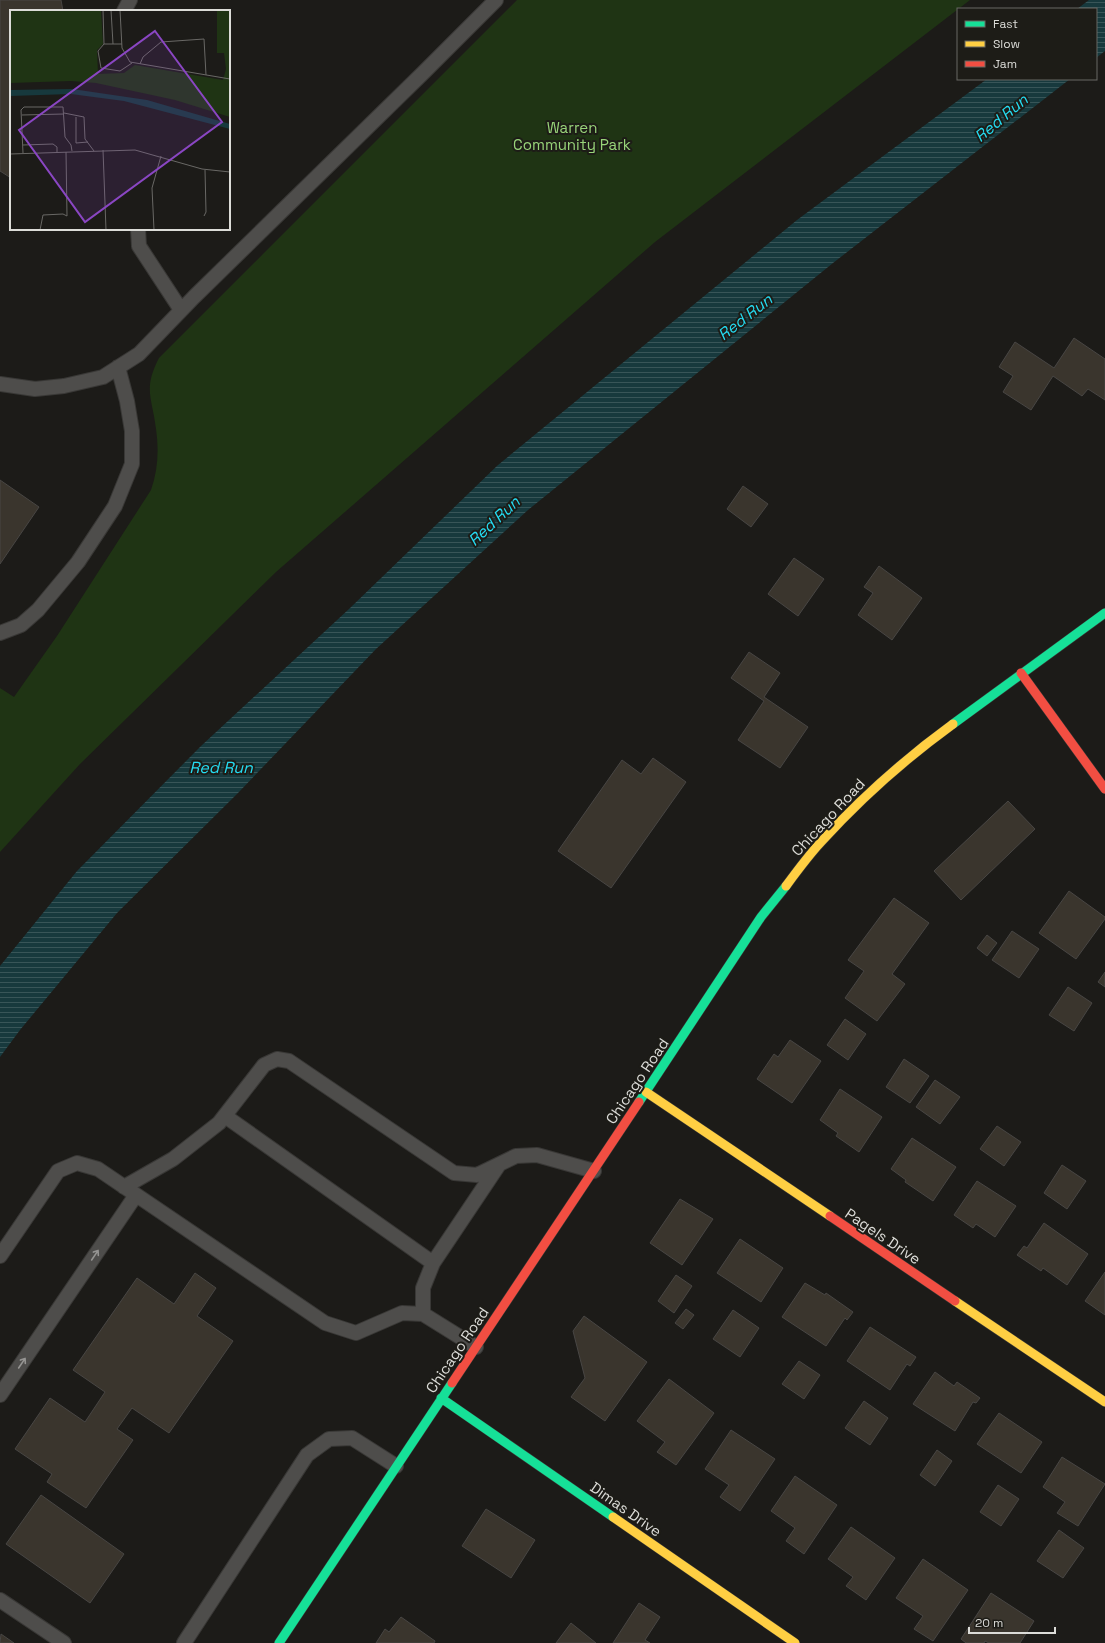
<svg xmlns="http://www.w3.org/2000/svg" width="1105" height="1643" font-family="'Space Grotesk',sans-serif">
  <style>
    .green { fill: #1f3414 }
    .water { fill: url(#water-rules) }
    .building { fill: #3a352d; stroke: #484644 }
    .lines { fill: none; stroke-linecap: round; stroke-linejoin: round }
    .lane-casing { stroke: #393836; stroke-width: 16 }
    .fast-casing { stroke: #393836; stroke-width: 10 }
    .slow-casing { stroke: #393836; stroke-width: 10 }
    .jam-casing { stroke: #393836; stroke-width: 10 }
    .lane { stroke: #4e4d4b; stroke-width: 14 }
    .fast { stroke: #16e098; stroke-width: 9 }
    .slow { stroke: #ffcf43; stroke-width: 9 }
    .jam { stroke: #f24e42; stroke-width: 9 }
    .oneway { stroke: #959492 }
    .labels { text-anchor: middle; dominant-baseline: central; stroke-width: 4; stroke-linejoin: round; paint-order: stroke }
    .park-label { font-size: 15px; fill: #98d479; stroke: #1d1c17 }
    .street-label { font-size: 15px; fill: #dcdcd8; stroke: #1d1c17 }
    .water-label { font-size: 16px; font-style: italic; fill: #25dcf2; stroke: #1d1c17 }
    .inset-road { fill: none; stroke: #696865; stroke-width: 1 }
    .view { fill: #8a46c3; fill-opacity: 0.15; stroke: #8a46c3; stroke-width: 2 }
    .inset-edge { fill: none; stroke: #dcdcd8; stroke-width: 2 }
  </style>
  <defs>
    <pattern id="water-rules" width="6" height="5" patternUnits="userSpaceOnUse"><rect width="6" height="5" fill="#17393d"/><path d="M0 2.5h6" fill="none" stroke="#385558"/></pattern>
  </defs>
  <rect width="100%" height="100%" fill="#1c1b18"/>
  <path class="green" d="M517,0H970L655,242L276,572L80,764L0,852V688L14,697L57,636L151,490C158,470 159,450 156,429C152,397 143,389 159,358Z"/>
  <path class="water" d="M1089,0H1105V51L1096,58V9H1077Z
    M987,79H1070L833,263L528,510L376,649L238,793L117,913L20,1030L0,1057V966L77,871L201,746L349,609L498,465L797,220Z"/>
  <path class="building" d="M0,0H61L63,11H11V178L0,171Z
    M1074,338L1105,359V400L1088,389L1082,396L1053,376L1031,410L1003,392L1013,376L999,367L1015,342L1054,368Z
    M0,480L39,507L0,564Z
    M743,486L768,504L751,527L727,509Z
    M794,558L824,579L798,616L768,594Z
    M879,566L922,598L892,640L858,615L873,593L864,587Z
    M749,652L780,673L764,697L808,727L780,768L738,740L764,701L731,678Z
    M653,758L686,782L611,888L558,851L622,760L641,774Z
    M1008,801L1035,829L961,900L934,871Z
    M1069,891L1105,917V919L1076,959L1039,933Z
    M894,898L929,923L892,974L905,984L877,1021L845,998L864,971L848,960Z
    M1012,931L1039,949L1019,978L992,960Z
    M987,935L997,943L987,956L977,948Z
    M1105,972V987L1098,982Z
    M1068,987L1092,1003L1074,1031L1049,1015Z
    M845,1019L866,1034L848,1060L827,1045Z
    M790,1040L821,1061L792,1103L757,1079L774,1054L778,1057Z
    M904,1059L929,1076L910,1103L886,1087Z
    M935,1080L960,1097L940,1124L916,1107Z
    M840,1089L882,1117L859,1152L836,1136L838,1133L820,1120Z
    M997,1126L1021,1142L1004,1166L980,1149Z
    M912,1138L956,1167L933,1201L905,1182L906,1180L891,1169Z
    M1062,1165L1086,1181L1067,1209L1044,1193Z
    M977,1181L1016,1206L995,1237L976,1224L973,1228L954,1215Z
    M680,1199L713,1219L682,1265L650,1243Z
    M1044,1223L1088,1254L1067,1285L1043,1268L1041,1271L1017,1255L1024,1246L1027,1248Z
    M740,1239L783,1268L761,1302L717,1273Z
    M1105,1272V1315L1085,1301Z
    M195,1273L216,1288L197,1316L233,1341L169,1433L132,1408L117,1429L133,1440L86,1508L47,1482L52,1474L15,1449L50,1398L85,1422L105,1392L73,1370L137,1278L174,1304Z
    M676,1275L692,1286L674,1313L658,1301Z
    M805,1283L825,1295L826,1293L853,1312L847,1320L845,1318L826,1346L782,1317Z
    M686,1309L694,1315L683,1329L675,1323Z
    M733,1310L759,1328L740,1357L713,1339Z
    M584,1316L647,1362L605,1421L571,1397L585,1378L573,1331Z
    M870,1327L916,1357L910,1366L907,1364L890,1390L847,1361Z
    M799,1361L820,1375L804,1399L782,1384Z
    M935,1372L954,1386L957,1382L980,1398L976,1403L973,1402L955,1431L913,1404Z
    M669,1379L714,1413L676,1465L657,1452L665,1442L637,1421Z
    M864,1401L888,1418L870,1445L845,1428Z
    M999,1413L1042,1442L1021,1473L977,1444Z
    M731,1430L775,1459L740,1511L720,1497L729,1485L705,1469Z
    M937,1450L952,1461L935,1486L920,1475Z
    M1062,1457L1105,1484L1078,1526L1057,1513L1065,1502L1043,1487Z
    M795,1476L837,1505L804,1554L786,1541L795,1528L771,1511Z
    M998,1485L1019,1499L1001,1526L980,1512Z
    M41,1495L124,1554L90,1603L6,1544Z
    M486,1509L535,1540L511,1578L462,1546Z
    M851,1527L895,1558L866,1600L846,1586L853,1577L828,1559Z
    M1059,1530L1084,1548L1063,1578L1037,1561Z
    M923,1559L968,1590L933,1641L914,1629L923,1616L896,1598Z
    M991,1593L1034,1621L1020,1643H989L985,1641L984,1643H966L961,1639Z
    M639,1603L660,1617L645,1640L650,1643H613Z
    M401,1617L435,1641L434,1643H376L385,1629L389,1632Z
    M571,1623L596,1643H556Z
    M1,1634L14,1643H0Z"/>
  <g class="lines">
    <defs>
      <path id="lane" d="M124,11L130,0
        M138,229L139,246L181,310
        M0,384L35,389L64,386L103,377L139,354L194,297L423,73L496,0
        M0,633L21,625L38,610L78,562L115,506L132,464V431L127,401L118,367
        M225,1116L433,1263L498,1166
        M124,1187L173,1159L219,1123L264,1065L277,1059L289,1061L454,1173L477,1175L516,1156L537,1155L594,1171
        M0,1256L58,1171L77,1163L98,1169L325,1323L356,1333L402,1313L423,1314L476,1347
        M423,1314V1288L433,1263
        M0,1395L136,1195
        M0,1600L64,1643
        M184,1643L307,1455L329,1439L352,1438L396,1466"/>
      <path id="fast" d="M953,724L1105,613
        M639,1102L761,917L786,886
        M441,1398L613,1517
        M279,1643L452,1383"/>
      <path id="slow" d="M786,886C797,871 808,856 821,842C861,798 905,759 953,724
        M646,1092L830,1216
        M955,1301L1105,1402
        M613,1517L795,1643"/>
      <path id="jam" d="M1021,673L1105,789
        M830,1216L955,1301
        M452,1383L639,1102"/>
    </defs>
    <use href="#lane" class="lane-casing"/>
    <use href="#fast" class="fast-casing"/>
    <use href="#slow" class="slow-casing"/>
    <use href="#jam" class="jam-casing"/>
    <use href="#lane" class="lane"/>
    <use href="#fast" class="fast"/>
    <use href="#slow" class="slow"/>
    <use href="#jam" class="jam"/>
  </g>
  <defs><path id="oneway-shaft" d="M-6 0H5M1.5-3L5.5 0L1.5 3" fill="none" stroke-width="1.6" stroke-linecap="round" stroke-linejoin="round"/></defs>
  <g class="oneway">
    <use href="#oneway-shaft" transform="translate(95 1255) rotate(-56)"/>
    <use href="#oneway-shaft" transform="translate(22 1363) rotate(-56)"/>
  </g>
  <g class="labels">
    <g class="park-label">
      <text x="572" y="127">Warren<tspan x="572" dy="17">Community Park</tspan></text>
    </g>
    <g class="street-label">
      <text transform="translate(828 817) rotate(-47)">Chicago Road</text>
      <text transform="translate(637 1081) rotate(-56)">Chicago Road</text>
      <text transform="translate(883 1236) rotate(34)">Pagels Drive</text>
      <text transform="translate(457 1350) rotate(-56)">Chicago Road</text>
      <text transform="translate(626 1509) rotate(35)">Dimas Drive</text>
    </g>
    <g class="water-label">
      <text transform="translate(1001 118) rotate(-40)">Red Run</text>
      <text transform="translate(745 317) rotate(-38)">Red Run</text>
      <text transform="translate(494 521) rotate(-43)">Red Run</text>
      <text x="221" y="767">Red Run</text>
    </g>
  </g>
  <g transform="translate(10 10)">
    <rect width="220" height="220" fill="#1c1b18"/>
    <path d="M0,0H91L93,34L87,40L88,64L114,63L125,55L213,70L216,59L214,43H207V0H220V107L165,90L86,73L61,71L0,73Z" fill="#1f3414"/>
    <path d="M62,79L137,90L220,114V119L114,91L61,84L0,86V80Z" fill="#17393d"/>
    <path class="inset-road" d="M93,0L94,34H112M101,0L103,34M110,0L112,38L120,52L220,69M94,34L88,41L91,58L110,61L122,53M130,54L133,47L151,32L194,29L196,65M54,103L74,107L75,129L84,141M12,105L54,104M66,107V133L78,132M13,135L43,134L47,137V142M93,140L96,220M13,143L11,100L14,97H53L55,127L61,135L62,141M0,144L125,140L192,159L220,162M194,206L196,202L195,160M30,220L33,205L53,204L57,206L56,142M144,220L142,178L151,146"/>
    <path class="view" d="M145,21L212,112L75,212L9,120Z"/>
    <rect width="220" height="220" class="inset-edge"/>
  </g>
  <rect x="957" y="8" width="140" height="72" fill="#1d1c17" stroke="#696964"/>
  <rect x="965" y="21" width="20" height="6" fill="#16e098" stroke="#696964"/>
  <text x="993" y="28" font-size="12" fill="#dcdcd8">Fast</text>
  <rect x="965" y="41" width="20" height="6" fill="#ffcf43" stroke="#696964"/>
  <text x="993" y="48" font-size="12" fill="#dcdcd8">Slow</text>
  <rect x="965" y="61" width="20" height="6" fill="#f24e42" stroke="#696964"/>
  <text x="993" y="68" font-size="12" fill="#dcdcd8">Jam</text>
  <path d="M969 1627v6h86v-6" fill="none" stroke="#dcdcd8" stroke-width="2"/>
  <text x="975" y="1627" font-size="12" fill="#dcdcd8" stroke="#1d1c17" stroke-width="3" paint-order="stroke">20 m</text>
</svg>
